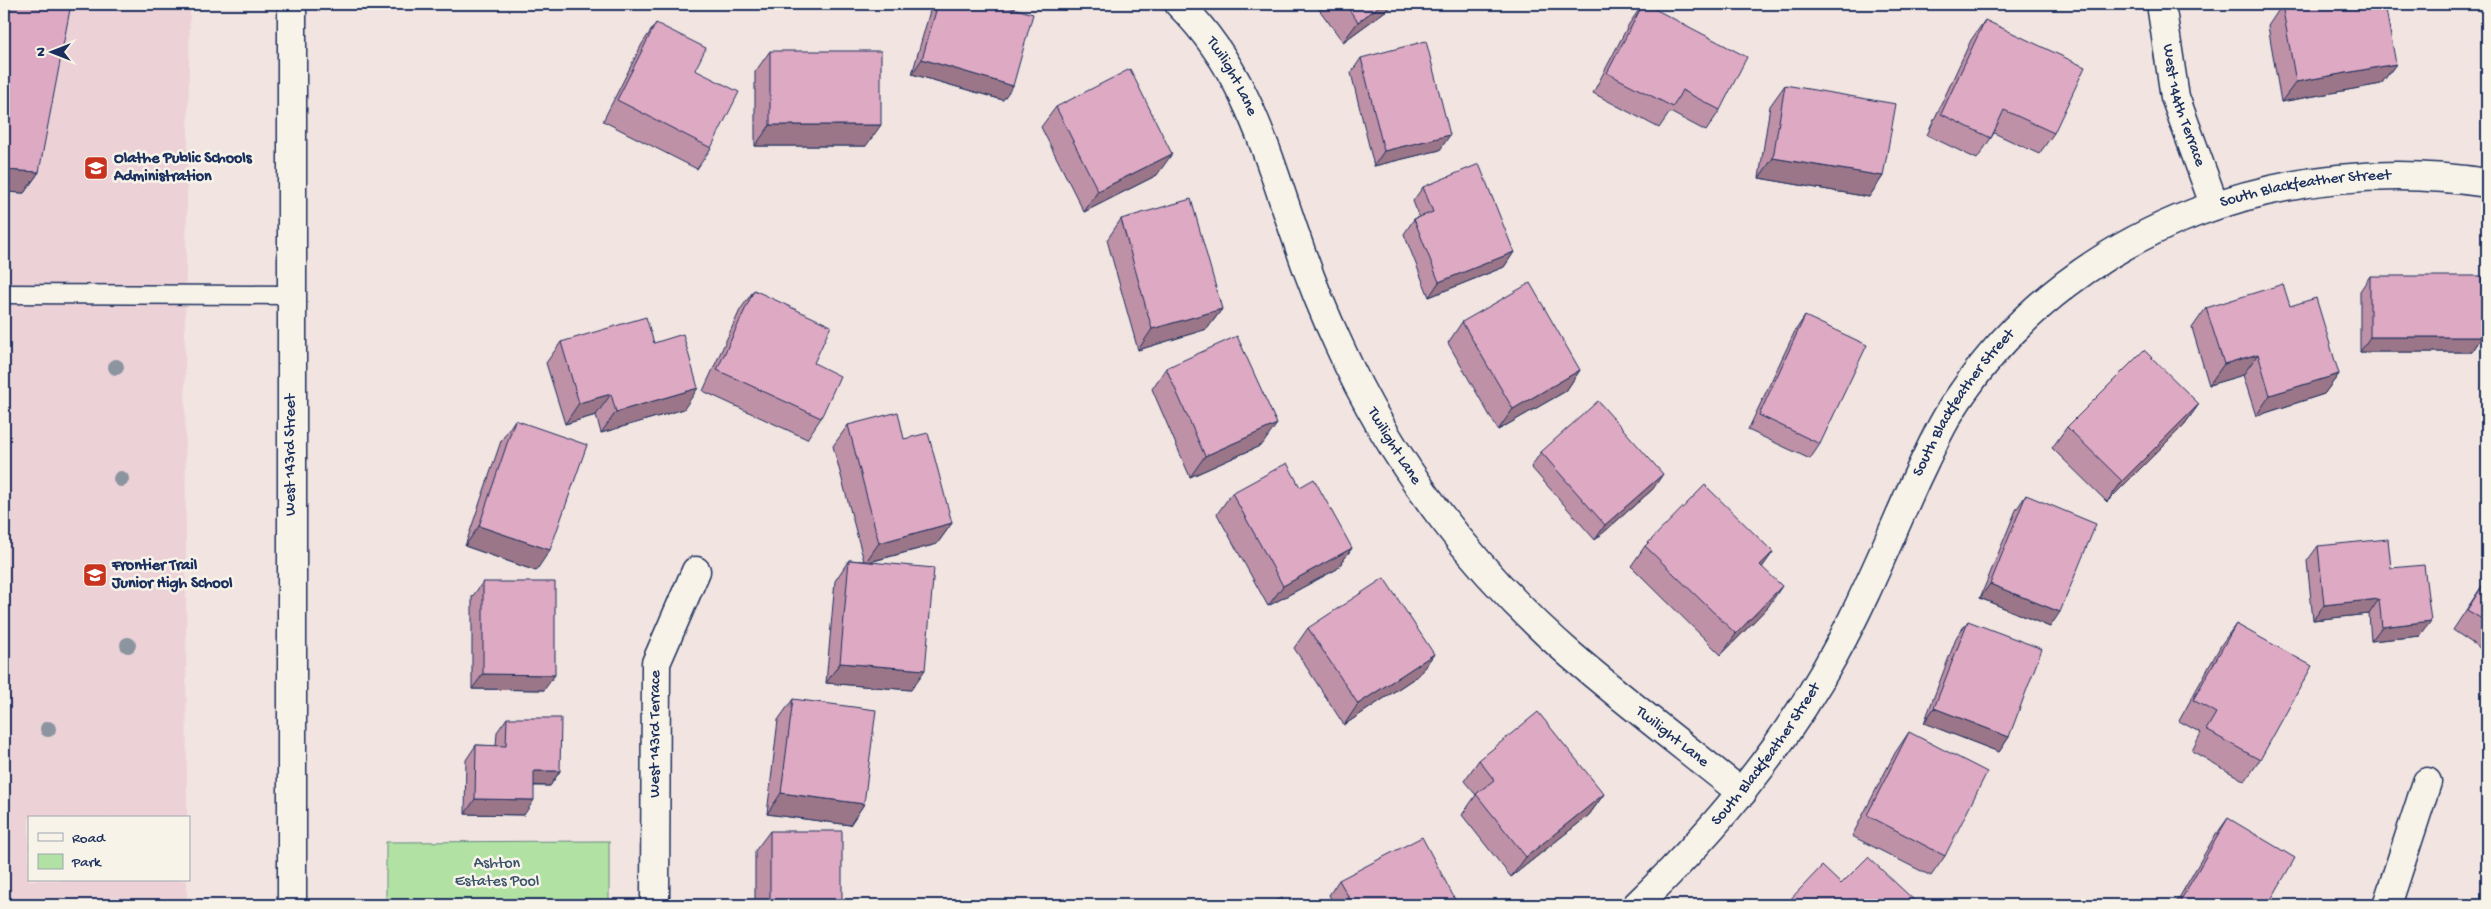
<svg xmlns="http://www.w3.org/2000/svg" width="2491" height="909" font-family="'Gochi Hand',sans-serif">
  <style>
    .built { fill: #ecd2d7 }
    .green { fill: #b1e2a3; stroke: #668880 }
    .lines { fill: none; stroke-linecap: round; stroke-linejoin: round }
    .service-casing { stroke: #1b2f5e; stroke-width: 21 }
    .minor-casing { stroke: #1b2f5e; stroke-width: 31 }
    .tertiary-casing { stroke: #1b2f5e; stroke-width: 31 }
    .service { stroke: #f7f3e8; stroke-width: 18 }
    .minor { stroke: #f7f3e8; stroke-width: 28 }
    .tertiary { stroke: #f7f3e8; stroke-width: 28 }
    .tree { fill: #8c94a0 }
    .wall { fill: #bf91a7; stroke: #1b2f5e }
    .shaded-wall { fill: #9b7688; stroke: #1b2f5e }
    .building { fill: #dea9c2; stroke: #1b2f5e }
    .labels { text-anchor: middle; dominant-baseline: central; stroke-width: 5; stroke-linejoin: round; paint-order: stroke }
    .street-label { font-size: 16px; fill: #1b2f5e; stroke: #f7f3e8 }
    .poi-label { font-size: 16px; font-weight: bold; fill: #1b2f5e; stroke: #f7f3e8; text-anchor: start }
    .park-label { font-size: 16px; fill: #39536c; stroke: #f7f3e8 }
  </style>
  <rect width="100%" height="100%" fill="#f2e4e0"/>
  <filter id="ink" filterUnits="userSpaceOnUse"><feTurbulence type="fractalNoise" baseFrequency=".02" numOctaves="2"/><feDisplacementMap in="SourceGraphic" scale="10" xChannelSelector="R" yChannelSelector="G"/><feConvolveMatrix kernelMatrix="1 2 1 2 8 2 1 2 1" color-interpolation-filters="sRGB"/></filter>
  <g filter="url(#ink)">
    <path class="built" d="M4,4H190L185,332L187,818H29V880H187V905H4Z"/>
    <path class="green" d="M609,841V905H386V842Z"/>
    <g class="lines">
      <defs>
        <path id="service" d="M4,294L291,295"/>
        <g id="minor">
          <path id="s1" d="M1179,4C1246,70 1266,151 1296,237C1308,273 1322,309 1338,343C1391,462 1474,571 1572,656C1627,703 1686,748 1742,793"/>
          <path id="s2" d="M2161,4L2175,97L2214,204"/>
          <path id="s3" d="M655,905L656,663L696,571"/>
          <path id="s4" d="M1637,905C1715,830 1783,749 1835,653C1866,597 1890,536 1917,477C1931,448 1944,418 1963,392C2079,224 2290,152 2487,183"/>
          <path d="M2387,905L2427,782"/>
        </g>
        <path id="tertiary" d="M292,4V905"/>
      </defs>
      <use href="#service" class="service-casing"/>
      <use href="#minor" class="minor-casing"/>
      <use href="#tertiary" class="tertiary-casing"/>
      <use href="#service" class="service"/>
      <use href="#minor" class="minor"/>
      <use href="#tertiary" class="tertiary"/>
    </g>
    <g class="tree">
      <circle cx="116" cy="367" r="8"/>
      <circle cx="121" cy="479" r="8"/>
      <circle cx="128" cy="645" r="8"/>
      <circle cx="48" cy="729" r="8"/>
    </g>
    <path class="wall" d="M4,4L39,172L24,193L4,192Z
      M932,4H999L1003,100L912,74Z
      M1315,4H1395L1343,42Z
      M1643,4L1720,110L1706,131L1670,112L1659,128L1593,93L1629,24Z
      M2282,5L2396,64L2381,84L2281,102L2268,26Z
      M1985,20L2054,133L2039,154L1994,133L1991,138L1977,159L1927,135L1971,40Z
      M656,23L695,70L711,148L697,169L603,121L642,44Z
      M770,51L866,146H755V72Z
      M1361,58L1440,150L1374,166L1351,73Z
      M1785,85L1883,176L1869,197L1759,178L1770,106Z
      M1056,107L1157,175L1084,212L1041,127Z
      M1423,187L1514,252L1504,267L1429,297L1404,234L1414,219L1419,217L1413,201Z
      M1121,219L1222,309L1207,329L1138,350L1107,240Z
      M2370,276L2482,337L2472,352H2360V291Z
      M754,290L814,363L821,418L807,439L703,391L740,310Z
      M2290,306L2339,374L2324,394L2256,416L2243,375L2209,385L2192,328L2206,308Z
      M1805,316L1820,444L1810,459L1748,430L1795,331Z
      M1462,322L1580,370L1566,391L1498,430L1448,343Z
      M561,342L654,343L684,409L601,433L596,415L565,424L546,363Z
      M1166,368L1262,445L1190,477L1152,389Z
      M2199,404L2184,425L2107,502L2052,448L2067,427Z
      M515,420L536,571L465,546L501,441Z
      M848,425L904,439L952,523L937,544L870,562L911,690L826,683L835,581L849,560L864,561L833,446Z
      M1541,452L1653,489L1595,540L1531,467Z
      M1300,487L1352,548L1337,569L1268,606L1217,514L1232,493Z
      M2026,495L2050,627L1980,598L2016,510Z
      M1645,546L1773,552L1762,567L1768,607L1721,655L1631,566Z
      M2318,546L2391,568L2420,636L2371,641L2369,614L2313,620L2307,561Z
      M2487,578V653L2453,630Z
      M483,582L544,690L472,689V597Z
      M1968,621L2009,737L1999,752L1924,723L1957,636Z
      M2236,624L2260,760L2245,781L2192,751L2201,733L2179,721L2221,645Z
      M1308,628L1434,654L1419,675L1344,725L1294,648Z
      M793,699L864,804L850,825L767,814L778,720Z
      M507,718L560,771L550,786H534L524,815L465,814L466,760L476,745L496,746L497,732Z
      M1909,732L1945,856L1931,876L1852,836L1895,753Z
      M1479,760L1604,794L1589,815L1511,877L1462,815L1476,795L1464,781Z
      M2228,818L2268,905H2175L2213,839Z
      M770,831L842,905H755V851Z
      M1339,880L1458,905H1334L1329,895Z"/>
    <path class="shaded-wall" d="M1382,4H1395L1343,42L1358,22Z
      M922,59L1013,86L1003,100L912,74Z
      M2396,64L2381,84L2281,102L2296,82Z
      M770,125H881L866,146H755Z
      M1450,135L1440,150L1374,166L1384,151Z
      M1172,154L1157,175L1084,212L1098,191Z
      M1773,158L1883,176L1869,197L1759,178Z
      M4,170L39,172L24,193L4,192Z
      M1514,252L1504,267L1429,297L1439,282Z
      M1222,309L1207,329L1138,350L1152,329Z
      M2370,337H2482L2472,352H2360Z
      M2258,354L2243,375L2209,385L2224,364Z
      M1580,370L1566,391L1498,430L1513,409Z
      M2339,374L2324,394L2256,416L2270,395Z
      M698,388L684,409L601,433L616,412Z
      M611,394L596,415L565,424L579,403Z
      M2199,404L2184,425L2107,502L2122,481Z
      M1277,424L1262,445L1190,477L1205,456Z
      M1663,474L1653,489L1595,540L1605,525Z
      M952,523L937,544L865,563L879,543Z
      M479,526L550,550L536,571L465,546Z
      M1352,548L1337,569L1268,606L1283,586Z
      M1773,552L1759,572L1760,565Z
      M1990,584L2060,612L2050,627L1980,598Z
      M1782,586L1768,607L1721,655L1736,634Z
      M2379,599L2369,614L2313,620L2324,605Z
      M2431,621L2420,636L2371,641L2382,627Z
      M1434,654L1419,675L1344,725L1358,704Z
      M840,663L925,670L911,690L826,683Z
      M483,674L555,675L544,690L472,689Z
      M1934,708L2009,737L1999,752L1924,723Z
      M534,771H560L550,786L524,785Z
      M781,793L864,804L850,825L767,814Z
      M1604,794L1589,815L1511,877L1526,857Z
      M475,799L534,800L524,815L465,814Z"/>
    <path class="building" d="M4,4H71L39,172L4,170L6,70H4Z
      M938,4H999L1033,14L1013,86L922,59Z
      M1345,4H1382L1358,22Z
      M1643,4H1645L1747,57L1720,110L1682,90L1673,107L1607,73Z
      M2290,4H2385L2396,64L2296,82L2282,5Z
      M1985,20L2085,67L2054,133L2004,110L1991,138L1941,114Z
      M656,23L706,48L695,70L739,92L711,148L617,100Z
      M1426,41L1450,135L1384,151L1361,58Z
      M770,51H881V125H770Z
      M1130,69L1172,154L1098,191L1056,107Z
      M1785,85L1896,104L1883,176L1773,158Z
      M1479,164L1514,252L1439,282L1414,219L1433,212L1423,187Z
      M1191,199L1222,309L1152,329L1121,219Z
      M2370,276H2482V337H2370Z
      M1530,283L1580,370L1513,409L1462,322Z
      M2283,284L2290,306L2316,298L2339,374L2270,395L2258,354L2224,364L2206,308Z
      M754,290L831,326L814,363L840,376L821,418L717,370Z
      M1805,316L1867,345L1820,444L1759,415Z
      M646,317L654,343L683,334L698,388L616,412L611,394L579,403L561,342Z
      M1237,336L1277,424L1205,456L1166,368Z
      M2144,350L2199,404L2122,481L2067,427Z
      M1598,401L1663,474L1605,525L1541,452Z
      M898,412L904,439L928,433L952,523L879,543L848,425Z
      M515,420L587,445L550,550L479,526Z
      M1287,463L1300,487L1314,479L1352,548L1283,586L1232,493Z
      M1705,485L1773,552L1760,565L1782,586L1736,634L1645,546Z
      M2026,495L2096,524L2060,612L1990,584Z
      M2388,539L2391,568L2424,565L2431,621L2382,627L2379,599L2324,605L2318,546Z
      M849,560L934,568L925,670L840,663Z
      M1384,578L1434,654L1358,704L1308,628Z
      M2487,579V622L2467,610Z
      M483,582H555V675L483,674Z
      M1968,621L2042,649L2009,737L1934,708Z
      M2236,624L2312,666L2260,760L2206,730L2216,713L2193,700Z
      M793,699L876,710L864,804L781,793Z
      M1538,712L1604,794L1526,857L1476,794L1494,780L1479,760Z
      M507,718H561L560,771H534V800L475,799L476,745L506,746Z
      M1909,732L1987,772L1945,856L1867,815Z
      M2228,818L2295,858L2268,905H2178Z
      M770,831H842V905H770Z
      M1422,837L1458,905H1353L1339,880Z
      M1868,857L1915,901L1911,905H1785L1822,866L1841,884Z
      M1282,898L1285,905H1265Z"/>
  </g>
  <defs>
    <symbol id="school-square" viewBox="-11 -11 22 22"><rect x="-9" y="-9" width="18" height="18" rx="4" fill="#c8321e" stroke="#f7f3e8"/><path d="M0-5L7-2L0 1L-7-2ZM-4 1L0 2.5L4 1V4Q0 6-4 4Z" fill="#fff"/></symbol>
  </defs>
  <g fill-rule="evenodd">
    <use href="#school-square" x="82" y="154" width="28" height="28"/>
    <use href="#school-square" x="81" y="561" width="28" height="28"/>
  </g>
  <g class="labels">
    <g class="street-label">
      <text stroke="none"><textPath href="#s1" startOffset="90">Twilight Lane</textPath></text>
      <text stroke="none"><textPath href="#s2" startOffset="104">West 144th Terrace</textPath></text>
      <text stroke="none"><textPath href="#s4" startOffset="1024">South Blackfeather Street</textPath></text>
      <text stroke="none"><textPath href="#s4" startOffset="604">South Blackfeather Street</textPath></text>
      <text stroke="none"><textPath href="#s1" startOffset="495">Twilight Lane</textPath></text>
      <text transform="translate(291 455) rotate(-90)">West 143rd Street</text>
      <text stroke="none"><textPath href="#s3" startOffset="171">West 143rd Terrace</textPath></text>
      <text stroke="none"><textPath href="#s1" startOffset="900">Twilight Lane</textPath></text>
      <text stroke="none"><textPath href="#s4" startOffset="199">South Blackfeather Street</textPath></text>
    </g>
    <g class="poi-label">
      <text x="114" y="159">Olathe Public Schools<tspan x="114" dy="18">Administration</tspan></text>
      <text x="112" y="566">Frontier Trail<tspan x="112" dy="18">Junior High School</tspan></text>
    </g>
    <g class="park-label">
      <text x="497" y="864">Ashton<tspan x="497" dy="18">Estates Pool</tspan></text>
    </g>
  </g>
  <rect width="2491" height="909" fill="none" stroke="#f7f3e8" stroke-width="20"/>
  <rect x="10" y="10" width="2471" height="889" fill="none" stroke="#1b2f5e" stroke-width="2" filter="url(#ink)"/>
  <rect x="28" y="816" width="162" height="65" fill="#f7f3e8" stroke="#9fa5b1"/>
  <rect x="38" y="833" width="25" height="8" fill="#f7f3e8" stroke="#9fa5b1"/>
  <text x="72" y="842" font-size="15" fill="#1b2f5e">Road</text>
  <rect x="38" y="854" width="25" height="15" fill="#b1e2a3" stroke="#9fa5b1"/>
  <text x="72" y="866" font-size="15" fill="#1b2f5e">Park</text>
  <g transform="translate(52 52) rotate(270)" stroke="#f7f3e8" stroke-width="4" paint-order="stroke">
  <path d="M0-4L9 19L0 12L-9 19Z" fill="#1b2f5e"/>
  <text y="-8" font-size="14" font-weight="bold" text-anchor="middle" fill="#1b2f5e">N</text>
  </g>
</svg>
